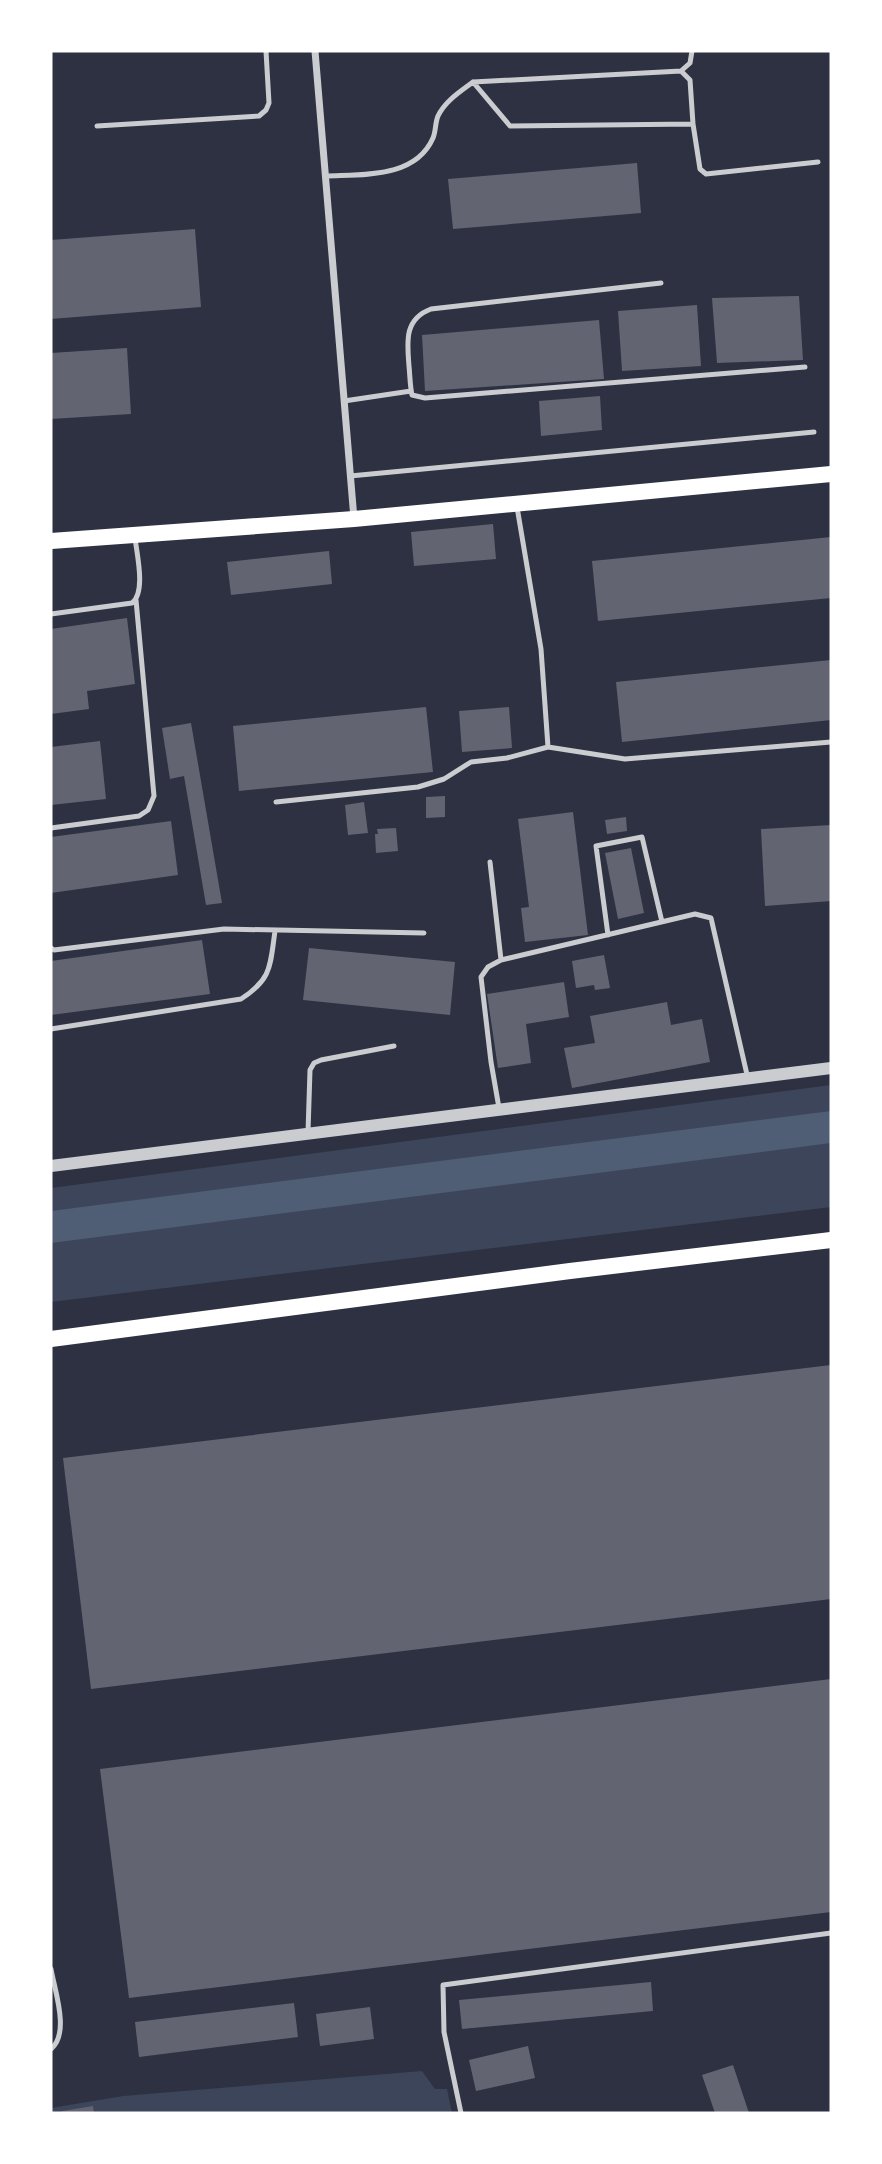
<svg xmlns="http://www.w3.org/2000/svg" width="882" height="2164" font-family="Lato,sans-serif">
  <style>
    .green { fill: #3c4559 }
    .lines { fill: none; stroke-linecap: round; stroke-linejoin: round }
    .river { stroke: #4f5d75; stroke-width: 32 }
    .building { fill: #626471 }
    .service { stroke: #caccd0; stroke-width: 5 }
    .minor { stroke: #caccd0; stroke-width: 7 }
    .tertiary { stroke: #caccd0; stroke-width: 12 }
    .primary { stroke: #fff; stroke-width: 16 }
  </style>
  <rect width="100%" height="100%" fill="#2d3142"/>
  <path class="green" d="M831,1085V1207L51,1302V1188Z
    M422,2071L435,2089H447L452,2113H94L93,2107L62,2111V2113H51V2108L123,2096Z"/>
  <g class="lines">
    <path class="river" d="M51,1227L831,1127"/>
  </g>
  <path class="building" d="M637,163L641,213L453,229L448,179Z
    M195,229L201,307L51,319V240Z
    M799,296L803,360L717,363L712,298Z
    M697,305L701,366L622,371L618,311Z
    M599,320L604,379L425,391L422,335Z
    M127,348L131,414L51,419V353Z
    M600,396L602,430L541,436L539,401Z
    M493,524L496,559L414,566L411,532Z
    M831,537V598L598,621L592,561Z
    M329,551L332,584L231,595L227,562Z
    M127,618L135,684L87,691L89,709L51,714V629Z
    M831,660V720L622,742L616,682Z
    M426,707L433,772L239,791L233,726Z
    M509,707L512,748L462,752L459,711Z
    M191,723L222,903L206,905L184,776L170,779L162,728Z
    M100,741L106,799L51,805V747Z
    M445,796V817L426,818V797Z
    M364,802L368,833L348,835L345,805Z
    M573,812L588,935L525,942L521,908L529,907L518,819Z
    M626,817L627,831L607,834L605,820Z
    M171,821L178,875L51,893V837Z
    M831,825V901L765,906L761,829Z
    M396,828L398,851L376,853L375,834H378L377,829Z
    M631,848L644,913L618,919L605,853Z
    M202,940L210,994L51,1015V961Z
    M309,948L455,962L450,1015L303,1000Z
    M604,955L610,988L595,990L594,985L576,988L572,961Z
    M564,982L569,1017L526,1024L531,1063L498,1068L487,994Z
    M667,1002L671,1025L702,1019L710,1062L572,1088L564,1048L595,1043L590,1016Z
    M831,1365V1599L91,1689L63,1458Z
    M831,1679V1912L129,1998L100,1769Z
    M651,1982L653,2011L462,2029L459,2000Z
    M294,2003L298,2037L139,2057L135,2022Z
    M370,2007L374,2039L320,2046L316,2014Z
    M528,2046L535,2078L476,2091L469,2060Z
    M733,2065L749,2113H715L702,2075Z
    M93,2106L94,2113H62V2111Z"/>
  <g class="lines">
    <path class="service" d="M681,71L690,63L692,51
      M473,82L510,126L693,124
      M97,126L259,116L266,110L269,103L266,51
      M325,176C362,174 415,179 433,138C436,131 435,123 438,116C445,101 460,92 473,82L681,71L690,80L693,124L700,169L706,174L818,162
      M661,283L431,309C404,319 407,342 409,366C410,376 410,386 412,395L425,398L805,367
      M344,401L411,391
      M350,476L814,432
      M517,507L541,649L548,747L625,759L831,742
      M51,614L132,603C146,592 137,555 135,538
      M276,802L418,787L444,779L471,762L507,758L548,747
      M51,828L139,816L148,810L154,796L136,600
      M490,862L501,960
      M608,935L596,846L642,837L662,922
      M51,948L54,950L224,929L424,933
      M51,1029L241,999C272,979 270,966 275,931
      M499,1108L491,1062L481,977L488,967L501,960L695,914L711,918L748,1079
      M308,1132L310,1070L314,1063L321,1060L394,1046
      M51,1969C55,1992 70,2033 51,2049
      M461,2113L444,2032L443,1985L831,1933"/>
    <path class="minor" d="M315,51L354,519"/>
    <path class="tertiary" d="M51,1166L831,1068"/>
    <path class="primary" d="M51,541L354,519L831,474
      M51,1339L570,1271L831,1240"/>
  </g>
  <rect width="882" height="2164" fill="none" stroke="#ffffff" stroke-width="105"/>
</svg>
